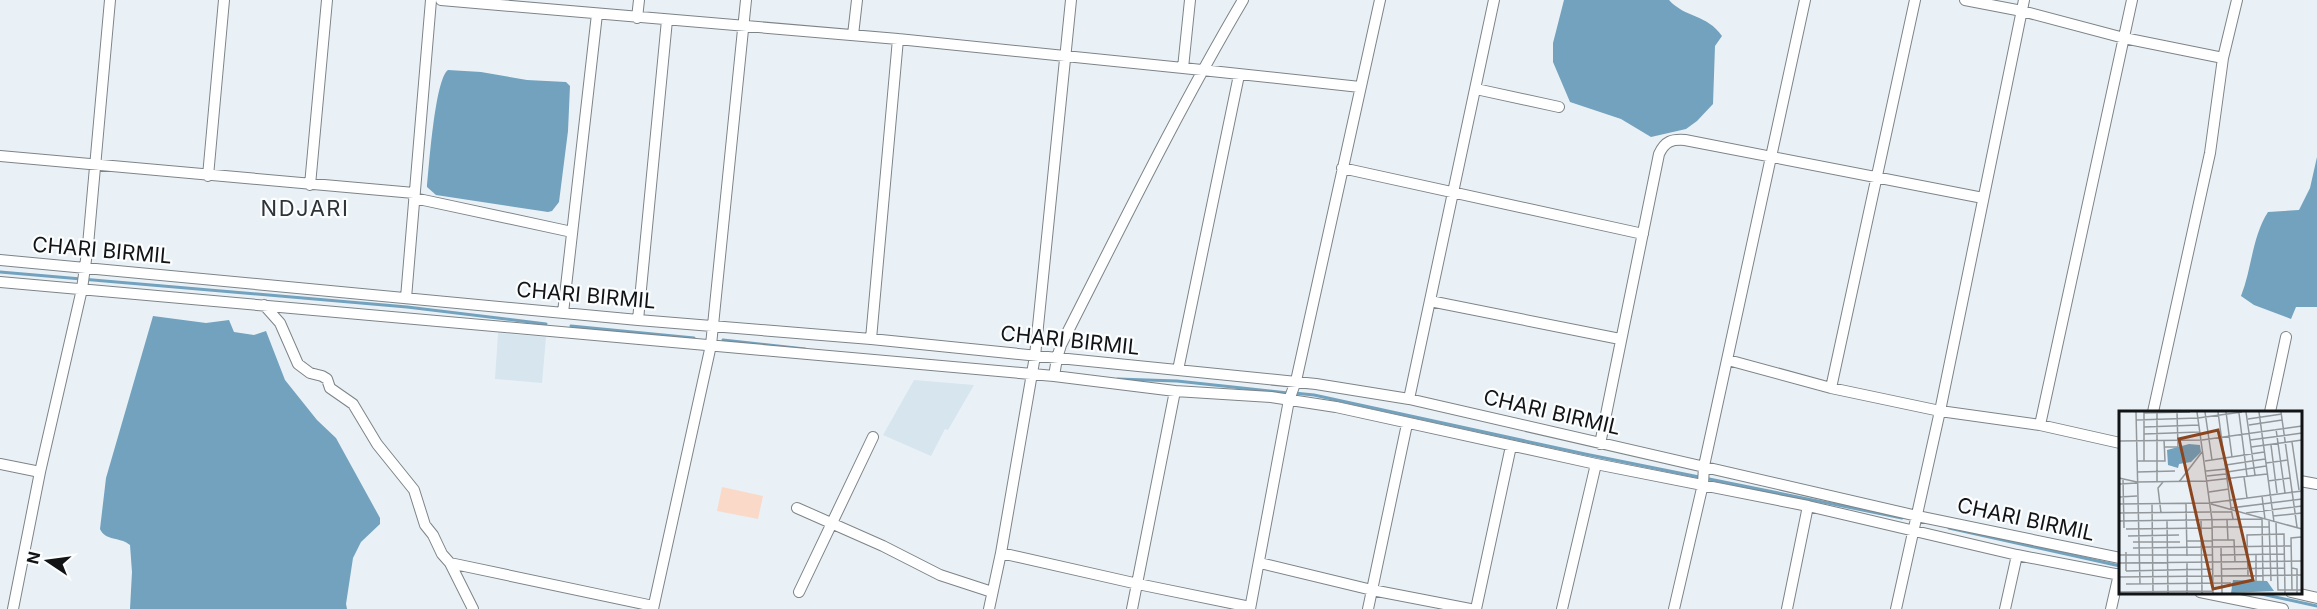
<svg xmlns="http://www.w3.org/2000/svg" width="2317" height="609" font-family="Inter,sans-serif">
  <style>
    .built { fill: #d6e5ee }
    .green { fill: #fbd9c8 }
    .water { fill: #72a2be }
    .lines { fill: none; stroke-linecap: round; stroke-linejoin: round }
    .stream { stroke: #72a2be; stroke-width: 3 }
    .minor-casing { stroke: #7d8488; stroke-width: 12 }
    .minor { stroke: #fff; stroke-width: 10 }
    .labels { text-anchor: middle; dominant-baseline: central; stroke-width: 4.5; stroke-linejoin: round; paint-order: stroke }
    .street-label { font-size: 21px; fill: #111315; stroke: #fbfdfe }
    .neighbourhood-label { font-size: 22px; letter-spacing: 1.5px; fill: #2d3337; stroke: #fbfdfe }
    .inset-road { fill: none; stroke: #93989c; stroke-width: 1.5 }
    .view { fill: #8c461f; fill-opacity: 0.15; stroke: #8c461f; stroke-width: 3 }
    .inset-edge { fill: none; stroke: #111315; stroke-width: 3 }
  </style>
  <rect width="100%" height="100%" fill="#e9f1f6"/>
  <path class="built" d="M498,333L546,337L542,383L495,379Z
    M914,380L974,385L948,430L945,429L931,456L883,435Z"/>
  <path class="green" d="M722,487L763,496L758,519L717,511Z"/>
  <path class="water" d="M1564,0H1669C1685,18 1707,14 1722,36L1715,46L1713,104L1697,121L1686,129L1651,137L1621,119L1570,102L1553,62V43Z
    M448,70L481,72L527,80L566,82L570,86L568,131L559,202L552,211L548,212L436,195L427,187C429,167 435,79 448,70Z
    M2317,157V307H2296L2291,319L2254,305L2241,296C2252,268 2252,237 2268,212L2299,210L2310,188Z
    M153,316L206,323L229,320L234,332L254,335L266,331L285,380L317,420L336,438L380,518V524L361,542L353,558L346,604L347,609H130L132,572L130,545C121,537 105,541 100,529L106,478Z"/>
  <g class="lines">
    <path class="stream" d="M0,272L407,307L546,324
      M571,326L694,338
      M723,340L805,349
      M1118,379L1177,381L1288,393
      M1294,393L1314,395L1585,454L1902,518
      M1949,528L2120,566
      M2252,592L2317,606"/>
    <defs>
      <path id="minor" d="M441,0L898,39L1183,68
        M1190,0L1183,68L1360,87
        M1965,0L2022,11L2124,38L2223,58
        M637,18L639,0
        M853,35L857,0
        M1476,89L1559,107
        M0,156L414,193
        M1342,168L1643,234
        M208,176L224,0
        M310,185L327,0
        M414,198L572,232
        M0,260L638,320L871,339L1316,384L1409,399L1917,516L2120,558
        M0,282L1054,376L1175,391L1271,397L1336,407L1596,464L1808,506L2017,555L2120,575
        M406,298L431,0
        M1430,301L1620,339
        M264,305L280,323L298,364L310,373L322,376L327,379L330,388L353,404L377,444L414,490L425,525L433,535L442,554L450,563L473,609
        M563,313L597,14
        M638,320L667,20
        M871,339L898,39
        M1728,360L1831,388L1940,411L2040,425L2120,443
        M1178,370L1239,75
        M1054,376L1057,358L1061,345C1120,229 1177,112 1243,0
        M1831,388L1915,0
        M1409,399L1494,0
        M2153,412L2210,153L2223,58L2237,0
        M2270,412L2286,337
        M2040,425L2132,0
        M1600,444L1659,154C1665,141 1672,139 1685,140L1983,198
        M0,464L40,472
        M2300,481L2317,484
        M797,508L883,546L940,575L992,592
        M1001,553L1138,584L1250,607
        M450,563L653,606
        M1260,563L1372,590L1470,609
        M799,592L873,437
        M2200,592L2283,609
        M2291,592L2317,598
        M13,609L40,472L82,289L88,245L110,0
        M653,609L711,345L746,0
        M989,609L1001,553L1035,356L1071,0
        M1132,609L1175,391
        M1250,609L1289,400L1296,381L1380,0
        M1368,609L1407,424
        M1476,609L1511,446
        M1562,609L1596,464
        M1674,609L1703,484L1704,466L1805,0
        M1787,609L1808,506
        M1896,609L1940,411L2024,0
        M2005,609L2017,555
        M2111,609L2119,574"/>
    </defs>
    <use href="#minor" class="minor-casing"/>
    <use href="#minor" class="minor"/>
  </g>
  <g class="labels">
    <g class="street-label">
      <text transform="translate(102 250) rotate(5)">CHARI BIRMIL</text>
      <text transform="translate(586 295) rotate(5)">CHARI BIRMIL</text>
      <text transform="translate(1070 340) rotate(6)">CHARI BIRMIL</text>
      <text transform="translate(1552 412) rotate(13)">CHARI BIRMIL</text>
      <text transform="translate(2026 519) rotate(12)">CHARI BIRMIL</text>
    </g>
    <g class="neighbourhood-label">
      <text x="305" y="208">NDJARI</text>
    </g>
  </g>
  <g transform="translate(2119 411)">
    <rect width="183" height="183" fill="#e9f1f6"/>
    <path d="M70,33L81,34L82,41L72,51L60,53L59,57L49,54L48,39ZM114,169L148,170L155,180L112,182Z" fill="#72a2be"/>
    <path class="inset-road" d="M17,1L21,173M25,1V50M38,1V71M78,1L93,109L94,182M86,1L93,49M99,1L112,97M107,1L113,46M127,1L136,64M140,1L155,111M162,1L178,116M25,2L71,1M120,2L128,65M129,8L163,3M17,9L79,7L123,1M130,14L163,9M25,16L80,14M157,18L166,82M25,23L80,21M131,29L183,22M0,30L83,29L183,15M173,31L180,79M152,34L158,82M45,36H59L58,1M132,36L183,29M18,50H46L45,29M86,50L145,41M147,52L169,49M107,54L146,48M87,60L107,58M18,61L56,60M108,61L147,55M88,65L107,63M125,66L128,87M0,67L18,71L87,70L148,63M4,68L5,117M149,70L171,67M60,71L83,41M0,73L18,72M90,81L110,78M143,85L146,108M0,86L18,85M0,93L90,92L183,80M33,93L34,182M67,93L68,145M92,93L183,118M93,101H113M0,102L91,101M42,102L39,77L44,71M127,102L183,95M154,105L183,102M114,108L112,97L183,88M143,108L144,170M82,109L83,182M108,109L109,129M0,110L143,108M48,110L49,182M150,110L152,170M157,112L159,179H183M94,116H150M7,118L93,117M9,125L60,124M94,129H115L116,151M68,130H93M14,131H61M14,137L172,135M102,137L103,182M137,143V170M0,144H93M101,144L165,143M68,151V182M0,152L183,150M173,157L178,158V182M102,158L166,157M7,160L93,158M7,160V141M129,164L128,124L165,123L166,182M95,165L183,164M0,166L94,165M7,173L112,172M173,179L172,127L182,126M0,181L94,180"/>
    <path class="view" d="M99,19L134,169L94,178L60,28Z"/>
    <rect width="183" height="183" class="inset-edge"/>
  </g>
  <g transform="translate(48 561) rotate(283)" stroke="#fbfdfe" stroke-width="4.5" paint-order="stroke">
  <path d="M0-4.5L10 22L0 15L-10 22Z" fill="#111315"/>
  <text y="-9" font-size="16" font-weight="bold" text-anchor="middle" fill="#111315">N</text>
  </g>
</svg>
